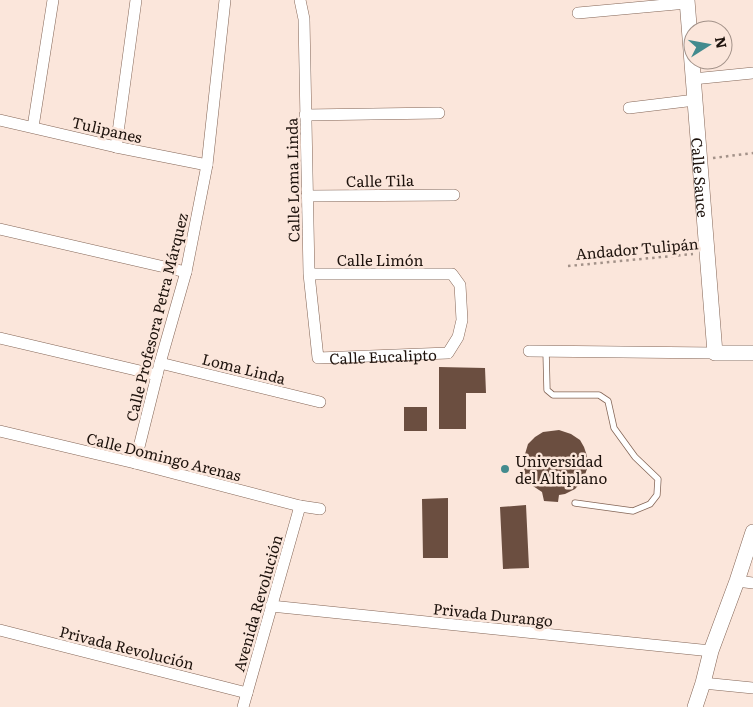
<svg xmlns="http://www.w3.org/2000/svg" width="753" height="707" font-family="Literata,serif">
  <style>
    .building { fill: #6b4e40 }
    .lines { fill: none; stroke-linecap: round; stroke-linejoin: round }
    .service-casing { stroke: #846657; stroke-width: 7 }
    .minor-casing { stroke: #846657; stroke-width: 12 }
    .tertiary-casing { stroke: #846657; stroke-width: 16 }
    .path { stroke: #a39289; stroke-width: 2.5; stroke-dasharray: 2.5 4; stroke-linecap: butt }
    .service { stroke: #fff; stroke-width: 5.5 }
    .minor { stroke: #fff; stroke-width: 11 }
    .tertiary { stroke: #fff; stroke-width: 15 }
    .poi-dot { fill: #438b8e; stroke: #fbe6db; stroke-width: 2 }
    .labels { text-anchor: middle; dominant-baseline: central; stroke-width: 5; stroke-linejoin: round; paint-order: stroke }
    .street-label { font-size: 15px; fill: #1e130d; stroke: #fbe6db }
    .poi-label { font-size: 15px; fill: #1e130d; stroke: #fbe6db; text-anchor: start }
  </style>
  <rect width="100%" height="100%" fill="#fbe6db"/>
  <path class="building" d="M439,367L485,368L486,393H466V429H439Z
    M404,407H427V431H404Z
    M559,430L571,434L580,440L584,447L587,456V469L583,480L575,489L565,494L559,495L558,502L544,501L542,492L533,486L525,474L523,461L528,444L535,437L543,432Z
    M448,498V558H423L422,499Z
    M526,505L529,568L503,569L500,507Z"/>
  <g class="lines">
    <defs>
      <path id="service" d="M546,351L547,390L553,395H599L608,401L614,428L635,457L658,479L657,495L650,504L633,511L575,503"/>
      <g id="minor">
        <path id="s1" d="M300,0L304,19L309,274L318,358L448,353L458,337L462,320L460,285L452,274H309"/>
        <path d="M578,13L687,3"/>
        <path d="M693,79L753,73"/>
        <path d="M629,108L695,100"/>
        <path d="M305,115L439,113"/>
        <path d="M0,120L116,147L207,165"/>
        <path d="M33,127L53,0"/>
        <path d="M116,147L136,0"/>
        <path d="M307,196L454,195"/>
        <path d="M0,229L186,272"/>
        <path d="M0,338L157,375"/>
        <path d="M529,351L715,353"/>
        <path d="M160,363L320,402"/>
        <path d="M0,431L135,463L300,506L320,509"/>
        <path d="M135,463L160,363L186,272L207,165L225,0"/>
        <path d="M737,581L753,583"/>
        <path d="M271,606L711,651"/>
        <path d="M0,630L247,693"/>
        <path d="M703,683L753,688"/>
        <path d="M243,707L300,506"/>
      </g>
      <g id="tertiary">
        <path id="s2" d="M687,0L715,353H753"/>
        <path d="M695,707L703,683L711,651L737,581L753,532"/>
      </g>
    </defs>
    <use href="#service" class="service-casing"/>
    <use href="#minor" class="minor-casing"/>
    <use href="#tertiary" class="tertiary-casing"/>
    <path class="path" d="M713,158L753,153
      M568,266L693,254"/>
    <use href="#service" class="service"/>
    <use href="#minor" class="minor"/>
    <use href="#tertiary" class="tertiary"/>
  </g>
  <circle class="poi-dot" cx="505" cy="469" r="5"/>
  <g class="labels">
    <g class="street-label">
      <text transform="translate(107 129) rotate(13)">Tulipanes</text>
      <text stroke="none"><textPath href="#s2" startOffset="178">Calle Sauce</textPath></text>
      <text transform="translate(292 180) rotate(-91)">Calle Loma Linda</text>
      <text transform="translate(380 180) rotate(-1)">Calle Tila</text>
      <text transform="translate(637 248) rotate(-5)">Andador Tulipán</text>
      <text x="380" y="259">Calle Limón</text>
      <text transform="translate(156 317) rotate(-76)">Calle Profesora Petra Márquez</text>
      <text stroke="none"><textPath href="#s1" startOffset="424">Calle Eucalipto</textPath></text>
      <text transform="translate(244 368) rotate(14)">Loma Linda</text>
      <text transform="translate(164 456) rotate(14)">Calle Domingo Arenas</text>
      <text transform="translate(257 603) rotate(-74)">Avenida Revolución</text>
      <text transform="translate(493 614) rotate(6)">Privada Durango</text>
      <text transform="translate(127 647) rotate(14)">Privada Revolución</text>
    </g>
    <g class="poi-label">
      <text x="515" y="460">Universidad<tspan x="515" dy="17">del Altiplano</tspan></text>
    </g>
  </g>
  <g transform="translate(708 45) rotate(79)"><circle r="24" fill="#fbe6db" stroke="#a39289"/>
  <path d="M0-4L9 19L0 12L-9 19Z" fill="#438b8e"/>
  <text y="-8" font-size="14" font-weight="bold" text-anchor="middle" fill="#1e130d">N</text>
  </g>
</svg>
